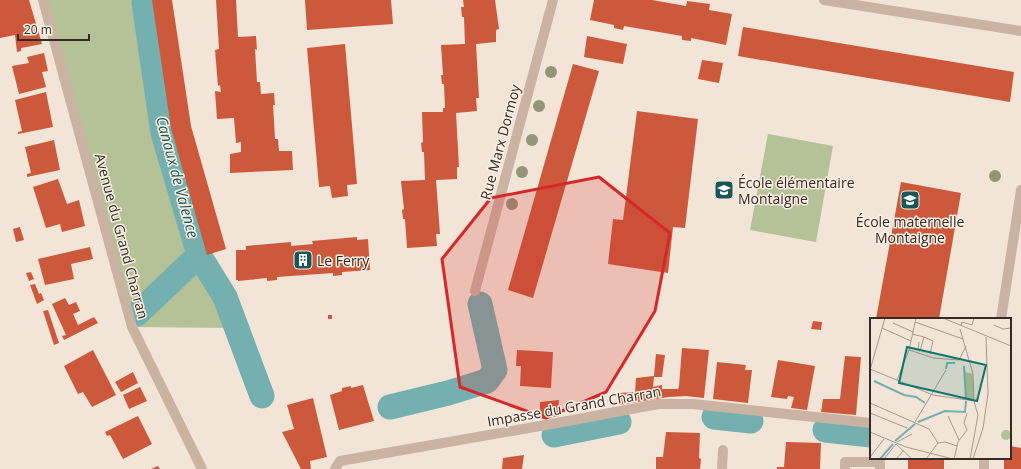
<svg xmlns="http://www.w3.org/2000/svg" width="1021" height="469" font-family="'Open Sans',sans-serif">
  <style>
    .green { fill: #b5c197 }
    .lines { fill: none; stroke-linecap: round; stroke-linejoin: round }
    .canal { stroke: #75b0b0; stroke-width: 25 }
    .building { fill: #cc593b }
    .service { stroke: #cab3a3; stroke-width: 10 }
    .minor { stroke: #cab3a3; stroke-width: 10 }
    .tertiary { stroke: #cab3a3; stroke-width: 10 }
    .tree { fill: #939577 }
    .marked { fill: #d62828; fill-opacity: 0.2; stroke: #d62828; stroke-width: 3; stroke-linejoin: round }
    .labels { text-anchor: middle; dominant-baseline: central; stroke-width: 3; stroke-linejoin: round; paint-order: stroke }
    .street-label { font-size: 14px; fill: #352a25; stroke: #faefe3 }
    .poi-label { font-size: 14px; fill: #352a25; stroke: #faefe3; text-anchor: start }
    .water-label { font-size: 15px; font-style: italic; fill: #195658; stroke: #faefe3 }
    .inset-river { fill: none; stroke: #75b0b0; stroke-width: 2 }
    .inset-road { fill: none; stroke: #a69a90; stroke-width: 1 }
    .view { fill: #0f766e; fill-opacity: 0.15; stroke: #0f766e; stroke-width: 2 }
    .inset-edge { fill: none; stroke: #352a25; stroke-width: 2 }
  </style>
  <rect width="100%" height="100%" fill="#f2e4d7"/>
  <path class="green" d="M43,0H142L144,3L163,133L199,255L225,297L236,328L132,327Z
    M768,134L833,146L816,242L750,230Z"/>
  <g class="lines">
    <path class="canal" d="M144,3L163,133L199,255L225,297L262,396
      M137,314L199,255
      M390,407L448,393L487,381L495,370L480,304
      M714,417L751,421
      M825,430L871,435
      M554,435L619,422"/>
  </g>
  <path class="building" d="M0,0H29L42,44L21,48V51L17,52L15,35L0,38Z
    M152,0H172L191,126L226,249L207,255L171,128Z
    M216,0H236L238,37L256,36L257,50L255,49L257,82H260L261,94L274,93L275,105H273L275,139H278L279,151H292L293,170L230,173V154L241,152V142L236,143L234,118L217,119L215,91L221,92L220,85L218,86L215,50L219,49Z
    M305,0H391L393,24L307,30Z
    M463,0H495L499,29L496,30V42L476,44L479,98H476L477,111L456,113L459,167H457V179L436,180L440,234H436L437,246L407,248L405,219H403L402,210L404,209L401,181L425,180L424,152H422L421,143L423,142L422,112H443V108H445L444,84H442L441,75H443L441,45L465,44L464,17H462L461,7H464Z
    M594,0H652L686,6L687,1L710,4L709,10L732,14L726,45L691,38V41L682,40V36L624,26L623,30L614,28V25L590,20Z
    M743,27L1014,72L1010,102L738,56Z
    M587,36L627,44L623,64L584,57Z
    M345,44L357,184L347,185L348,196L332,198L330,186L319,187L307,48Z
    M44,53L48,71L42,72L46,87L19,94L12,66L29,63L27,57Z
    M702,60L723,63L719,83L698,79Z
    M573,64L599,71L533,298L508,290Z
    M46,92L53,127L18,134V132L22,131L15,100Z
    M637,111L698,119L685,228L673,227L668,273L608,264L613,219L623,220Z
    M54,140L60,170L27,177V174L31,173L25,147Z
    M58,179L67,204L79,200L85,226L62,232L60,224L46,228L33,187Z
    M901,182L961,193L939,319H876Z
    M20,227L24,240L16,242L13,229Z
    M357,237V240L368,239L370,270L342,272V275L333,276V273L277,277V280L267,281V278L238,281V280H236V250H246V246L291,242V246L313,244L312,241Z
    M90,247L93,259L71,264L74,279L45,285L38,259Z
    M31,272L34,279L29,281L26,273Z
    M35,284L39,294L41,293L44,300L37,304L30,285Z
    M65,298L69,305L76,302L80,311L73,314L78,325L94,317L98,323L64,340L62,336L66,335L52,304Z
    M48,310L59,343L54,345L43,311Z
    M328,315H332V319H328Z
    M813,321L822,322L821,330L811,329Z
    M682,348L709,350L704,398L686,396L668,397L619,405L620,393L635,392L636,378L654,376L656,354L665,355L662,377H654L653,387L662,385V389H678L679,386Z
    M93,350L116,395L92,407L83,392L78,394L64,366Z
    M517,350L553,352L551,388L520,386L521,366H516Z
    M845,356L861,357L856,415L821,412L823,399H840Z
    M778,360L815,366L807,410L791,408L794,397L788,396L787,399L771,397Z
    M717,362L746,365L745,370H752L748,403L713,399Z
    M133,372L138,383L121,392L115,382Z
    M363,385L374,421L339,430L330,395L342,391V388L351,386V388Z
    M140,387L147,401L129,409L123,395Z
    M313,398L327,457L310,461L311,469H301L282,432L294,429L287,405Z
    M559,400L558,416L540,419V402Z
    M138,416L152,444L123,459L110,435L107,436L105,432Z
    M666,432L700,433L699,458L701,459L700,469H656V457H663Z
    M786,442L821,443L820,469H777V467H784Z
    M1010,446L1021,448V469H1004V458H1010Z
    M524,455L522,469H502L503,458Z
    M908,458H944V469H908Z
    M158,466L160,469H151Z"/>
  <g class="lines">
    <path class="service" d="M475,291L553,0
      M335,469L340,461L557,423L658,404H693L871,423
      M722,469L723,450
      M845,469V462H880V469"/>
    <path class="minor" d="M43,0L132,327L202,469
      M1001,319L1021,190
      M984,458V469"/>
    <path class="tertiary" d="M824,0L1021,31"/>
  </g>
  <g class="tree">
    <circle cx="551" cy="72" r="6"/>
    <circle cx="539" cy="106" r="6"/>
    <circle cx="532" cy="140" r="6"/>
    <circle cx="522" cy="172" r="6"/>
    <circle cx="995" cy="176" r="6"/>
    <circle cx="512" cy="204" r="6"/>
  </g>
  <path class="marked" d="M599,177L670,233L655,311L606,392L546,418L460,387L442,259L491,198Z"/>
  <defs>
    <symbol id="school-square" viewBox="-11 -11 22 22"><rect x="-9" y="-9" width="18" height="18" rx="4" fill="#195658" stroke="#faefe3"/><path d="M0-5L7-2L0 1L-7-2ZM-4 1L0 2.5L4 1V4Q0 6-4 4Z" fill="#fff"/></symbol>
    <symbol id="building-square" viewBox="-11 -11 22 22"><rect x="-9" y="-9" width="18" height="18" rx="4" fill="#195658" stroke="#faefe3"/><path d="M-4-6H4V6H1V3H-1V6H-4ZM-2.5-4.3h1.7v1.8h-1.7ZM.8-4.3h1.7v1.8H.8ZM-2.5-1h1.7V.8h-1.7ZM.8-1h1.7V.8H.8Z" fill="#fff"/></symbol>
  </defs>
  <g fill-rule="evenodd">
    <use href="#school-square" x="713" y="179" width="22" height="22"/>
    <use href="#school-square" x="899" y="189" width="22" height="22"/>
    <use href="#building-square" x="292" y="249" width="22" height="22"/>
  </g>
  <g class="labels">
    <g class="street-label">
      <text transform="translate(500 142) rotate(-75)">Rue Marx Dormoy</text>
      <text transform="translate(122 236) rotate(75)">Avenue du Grand Charran</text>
      <text transform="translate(574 406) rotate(-10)">Impasse du Grand Charran</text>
    </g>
    <g class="poi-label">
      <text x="738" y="182">École élémentaire<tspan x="738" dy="16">Montaigne</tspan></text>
      <text x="910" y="221" text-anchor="middle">École maternelle<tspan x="910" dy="16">Montaigne</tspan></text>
      <text x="317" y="260">Le Ferry</text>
    </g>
    <g class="water-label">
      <text transform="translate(178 177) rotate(75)">Canaux de Valence</text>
    </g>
  </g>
  <g transform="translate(870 318)">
    <rect width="141" height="141" fill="#f2e4d7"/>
    <path d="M95,54L103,56L104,83L96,81ZM131 117a5 5 0 1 1 10 0a5 5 0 1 1-10 0Z" fill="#b5c197"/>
    <path class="inset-river" d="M94,48L96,81M76,51L77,45H85M4,63L34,77L46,79L55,85M48,104L75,93L95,94L96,83M25,123L45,106M10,141L23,126"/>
    <path class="inset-road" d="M73,0L141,28M45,4L93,21M23,5L43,14M124,7L133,11L141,10M91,8L92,4L102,7L104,0M12,10L41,23M90,11L103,56L104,83L108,97L100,141M42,16L54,19M49,24L48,32L50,33L54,19L63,23L60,36M39,32L64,40L89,42L96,28M0,51L63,77L104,83M0,52L15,0M27,62L39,32L46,0M0,85L59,111L68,125M0,95L37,110M78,98L89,122M45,104L76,52M0,114L36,129L83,141M27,124L42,116M68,125L75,124L87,128M0,139L14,121M14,141L26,126L42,141M26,141L34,132M56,141L68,125M84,141L88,124L97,112L94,105L97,95M103,141L113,110L118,76L116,19"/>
    <path class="view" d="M37,29L116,47L107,83L29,65Z"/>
    <rect width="141" height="141" class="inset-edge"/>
  </g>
  <path d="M18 34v6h71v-6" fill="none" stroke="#352a25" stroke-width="2"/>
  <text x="24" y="34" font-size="12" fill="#352a25" stroke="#faefe3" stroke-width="3" paint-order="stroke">20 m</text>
</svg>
